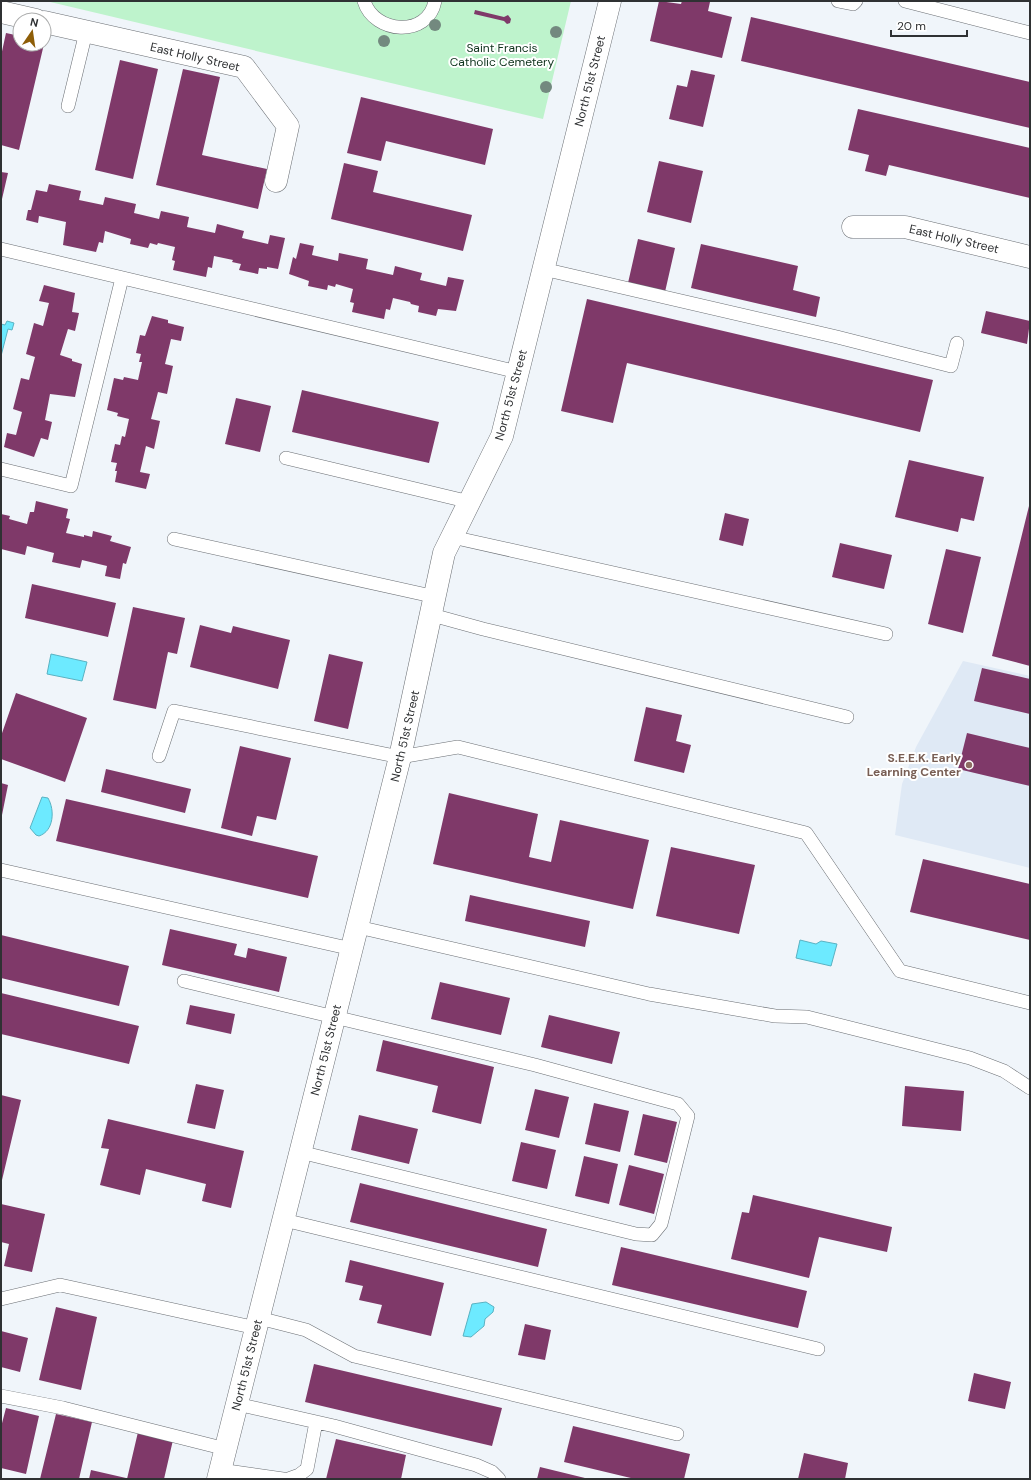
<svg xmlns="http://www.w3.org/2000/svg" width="1031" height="1480" font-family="'DM Sans',sans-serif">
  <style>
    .built { fill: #dfe9f5 }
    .green { fill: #bef3cc }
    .water { fill: #6deaff; stroke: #5ab2c2 }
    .building { fill: #7f3969 }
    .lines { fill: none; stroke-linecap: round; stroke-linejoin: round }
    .service-casing { stroke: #6b6f74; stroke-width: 14 }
    .minor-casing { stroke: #6b6f74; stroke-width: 23 }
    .service { stroke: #fff; stroke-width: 13 }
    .minor { stroke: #fff; stroke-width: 22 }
    .tree { fill: #73897f }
    .education-dot { fill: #8d6e63; stroke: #fff; stroke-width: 1.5 }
    .labels { text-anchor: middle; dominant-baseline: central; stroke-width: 4; stroke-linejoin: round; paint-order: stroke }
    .park-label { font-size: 12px; fill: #0d311b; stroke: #fff }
    .street-label { font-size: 12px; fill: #2f3133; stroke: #fff }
    .education-label { font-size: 12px; font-weight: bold; fill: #785e54; stroke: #fff; text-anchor: end }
  </style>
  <rect width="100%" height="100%" fill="#f0f5fa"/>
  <path class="built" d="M963,661L1030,676V868L895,835L902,784L916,747Z"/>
  <path class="green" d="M46,1H571L543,119Z"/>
  <path class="water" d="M7,321L14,323L12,330L8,329L1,356V324L5,325Z
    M51,654L87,662L82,681L47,674Z
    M42,797L48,798C55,810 54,831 39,836L36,835L30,828Z
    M800,940L816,944L821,941L837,944L831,966L796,958Z
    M486,1302L494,1307L493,1312L485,1319L484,1326L471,1337L463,1336L472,1304Z"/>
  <path class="building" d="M659,1L681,4L682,1H708L710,2L708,11L732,17L722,58L650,41Z
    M475,10L504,17L508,15L511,19L510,23L507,24L504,21L474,14Z
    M751,17L1030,82V128L741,61Z
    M6,33L20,36V44H44L19,150L1,145V56Z
    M120,60L158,69L133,179L95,170Z
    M183,69L220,77L202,155L267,169L258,209L156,185Z
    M691,70L715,75L703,127L669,119L677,85L687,87Z
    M361,97L493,129L485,165L386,141L381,161L347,153Z
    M858,109L1030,148V198L889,165L886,176L865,171L869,155L848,150Z
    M659,161L703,171L691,223L647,212Z
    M344,163L378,171L373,192L472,215L463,251L331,219Z
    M1,172L8,173L2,199H1Z
    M49,184L81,191L79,200L103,205L105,197L136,204L134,213L159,219L161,211L189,217L187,227L215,233L217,224L244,231L242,238L268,244L270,235L285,238L278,269L267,267V269L259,268L258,274L239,270L241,264L232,262L233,260L214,256L212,268L208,267L206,277L173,270L175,261L172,260L175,247L158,243L157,245L150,243L148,248L130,244L131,239L105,231L103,243L99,242L96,252L63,245L66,222L39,216L38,223L26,220L28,210H31L36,190L47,192Z
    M638,239L675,248L665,292L628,283Z
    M300,243L314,246L312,255L338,261L339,253L368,259L366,269L393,275L395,266L422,273L420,280L446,286L448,277L464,280L456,311L438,309L436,316L418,312L419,306L411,304L410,302L393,298L390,310L386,309L384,319L352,312L354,303L350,302L353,289L336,284L335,287L328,285L327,290L308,286L309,281L289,274L293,257L296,259Z
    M701,244L798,266L793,290L820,297L816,317L691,288Z
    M44,285L75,293L72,312L79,313L75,331L68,329L60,355L72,359V361L82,364L75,397L50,394L45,420L52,422L48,440L41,438L34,457L4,447L7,433L16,435L22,412L13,409L21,378L29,380L35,357L26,354L34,323L43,326L49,303L39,301Z
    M587,299L933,380L920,432L627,363L613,423L561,411Z
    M986,311L1030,321L1027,344L981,333Z
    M152,316L168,320V323L184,327L181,341L171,339L165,364L173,366L167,394L158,392L151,419L160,421L154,449L146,446L140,472L150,474L146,489L115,482L117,471H115L117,463L111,462L115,444L120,445L122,436L125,437L129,419L117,416L118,413L107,410L114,378L123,380L124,377L138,380L142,362H139L141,354L136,353L140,335L145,336Z
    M302,390L439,422L429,463L292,432Z
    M236,398L271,406L260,452L225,444Z
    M909,460L984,477L974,521L961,518L958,532L895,517Z
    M36,501L68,509L66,518L70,519L66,533L84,537V535L92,537L93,531L112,536L110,541L131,547L126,564L123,563L120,579L105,576L107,566L82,560L80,568L52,562L54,553L27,546L25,555L1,549V514L10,516L9,519L27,524L30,512H34Z
    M1029,506H1030V666L992,656Z
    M725,513L749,519L743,546L719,540Z
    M840,543L892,555L884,589L832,577Z
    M946,549L981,557L963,633L928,624Z
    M32,584L116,603L108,637L25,618Z
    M133,607L185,618L177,654L168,652L156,709L113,700Z
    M200,625L231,633L233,626L290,640L278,689L190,667Z
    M329,654L363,662L348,729L314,721Z
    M982,668L1030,679V714L974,701Z
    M16,693L87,718L65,782L1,759V736Z
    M646,707L682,715L676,741L691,745L684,773L634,761Z
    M967,733L1030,748V786L958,769Z
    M240,746L291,758L276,820L257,816L252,836L221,828Z
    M106,769L191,789L185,813L101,792Z
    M1,783L8,785L2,815L1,814Z
    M449,793L538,814L529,857L551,862L560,820L649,840L633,909L433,864Z
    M66,799L318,856L308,898L56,841Z
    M671,847L755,865L739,934L656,916Z
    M923,859L1030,884V940L910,912Z
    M470,895L590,921L585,947L465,921Z
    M170,929L237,944L234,955L246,958L248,948L287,957L279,992L162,965Z
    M1,935L129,966L119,1006L1,978Z
    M440,982L510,998L501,1035L431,1019Z
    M1,993L139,1026L129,1064L1,1034Z
    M190,1005L235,1014L231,1034L186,1024Z
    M549,1015L620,1032L612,1064L541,1047Z
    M383,1040L494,1067L481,1124L432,1112L438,1086L376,1071Z
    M196,1084L224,1090L215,1129L187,1123Z
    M905,1086L964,1091L961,1131L902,1126Z
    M535,1089L569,1097L559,1138L525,1130Z
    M1,1095L21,1100L2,1180H1Z
    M594,1103L629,1111L620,1152L585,1144Z
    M643,1114L677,1122L667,1163L634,1155Z
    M359,1115L418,1129L409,1164L351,1150Z
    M108,1119L244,1151L231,1208L202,1201L206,1184L146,1169L140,1195L100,1185L109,1149L101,1148Z
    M521,1142L556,1150L547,1189L512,1181Z
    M584,1156L618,1164L609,1204L575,1196Z
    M629,1165L664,1174L654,1214L619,1205Z
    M360,1183L547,1229L538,1267L350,1222Z
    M753,1195L892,1227L887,1252L819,1237L809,1278L731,1259L742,1212L749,1213Z
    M1,1204L45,1214L32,1272L4,1266L9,1244L1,1242Z
    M621,1247L807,1291L798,1328L612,1285Z
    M350,1260L444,1283L431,1336L377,1323L382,1305L359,1300L363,1286L345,1282Z
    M56,1307L97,1317L81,1390L39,1380Z
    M525,1324L551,1330L545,1360L518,1355Z
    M1,1331L28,1338L20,1372L1,1367Z
    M314,1364L502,1408L492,1446L305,1402Z
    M974,1373L1011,1382L1005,1409L968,1401Z
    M6,1408L39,1416L26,1474L1,1468V1427Z
    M56,1414L92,1422L79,1479H40Z
    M573,1426L690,1454L684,1479H635L564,1462Z
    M138,1432L173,1440L164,1479H127Z
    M336,1439L406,1455L401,1479H326Z
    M804,1453L848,1463L845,1479H798Z
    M540,1467L585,1478V1479H537Z
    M91,1470L126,1478V1479H89Z"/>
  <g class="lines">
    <defs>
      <path id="service" d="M364,1C374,34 428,38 435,1
        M838,1L853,4L856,1
        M905,1L1030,33
        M68,106L86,32
        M1,249L518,372
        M543,269L837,337L951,366L957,343
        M286,458L470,502
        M1,469L71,486L122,278
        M452,537L886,634
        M174,539L436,597
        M432,615L483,629L847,717
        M159,756L174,711L400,757L458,747L806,833L900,971L1030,1003
        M1,870L352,949
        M358,927L649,994L775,1016L807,1017L970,1058L1004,1071L1030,1088
        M184,981L535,1065L678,1104L688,1116L661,1224L652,1235L636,1234L300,1152
        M284,1220L818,1349
        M1,1299L60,1285L256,1328
        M259,1318L306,1330L354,1356L677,1434
        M1,1396L63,1408L226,1449
        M237,1404L334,1426L476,1465L492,1472L499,1479
        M220,1470L283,1479
        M288,1479L299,1475L307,1469L316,1422"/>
      <path id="minor" d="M1,12L36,20
        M44,22L244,67L288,126L276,181
        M853,227H905L1030,257
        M218,1479L400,757L444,553L502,436L610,1"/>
    </defs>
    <use href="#service" class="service-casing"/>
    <use href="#minor" class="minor-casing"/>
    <use href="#service" class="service"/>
    <use href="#minor" class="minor"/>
  </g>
  <g class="tree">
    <circle cx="435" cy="25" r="6"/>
    <circle cx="556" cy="32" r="6"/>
    <circle cx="384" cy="41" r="6"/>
    <circle cx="546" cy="87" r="6"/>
  </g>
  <circle class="education-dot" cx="969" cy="765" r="4"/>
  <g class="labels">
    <g class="park-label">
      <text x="502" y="48">Saint Francis<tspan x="502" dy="14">Catholic Cemetery</tspan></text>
    </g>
    <g class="street-label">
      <text transform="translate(195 57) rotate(13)">East Holly Street</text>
      <text transform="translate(590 81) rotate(-76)">North 51st Street</text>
      <text transform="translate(954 239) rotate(13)">East Holly Street</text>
      <text transform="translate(511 395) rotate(-75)">North 51st Street</text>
      <text transform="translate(405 736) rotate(-77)">North 51st Street</text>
      <text transform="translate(326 1050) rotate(-76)">North 51st Street</text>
      <text transform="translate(247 1365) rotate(-76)">North 51st Street</text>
    </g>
    <g class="education-label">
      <text x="961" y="758">S.E.E.K. Early<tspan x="961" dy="14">Learning Center</tspan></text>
    </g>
  </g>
  <rect width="1031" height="1480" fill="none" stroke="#2f3133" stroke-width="4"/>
  <g transform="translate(32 32) rotate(13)"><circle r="19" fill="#ffffff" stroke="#acadad"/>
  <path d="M0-3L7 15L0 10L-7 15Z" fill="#8e5e08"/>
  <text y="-6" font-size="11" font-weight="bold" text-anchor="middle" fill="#2f3133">N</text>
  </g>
  <path d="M891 30v6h76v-6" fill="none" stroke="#2f3133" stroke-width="2"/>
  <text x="897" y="30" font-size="12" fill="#2f3133" stroke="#ffffff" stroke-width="3" paint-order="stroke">20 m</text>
</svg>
